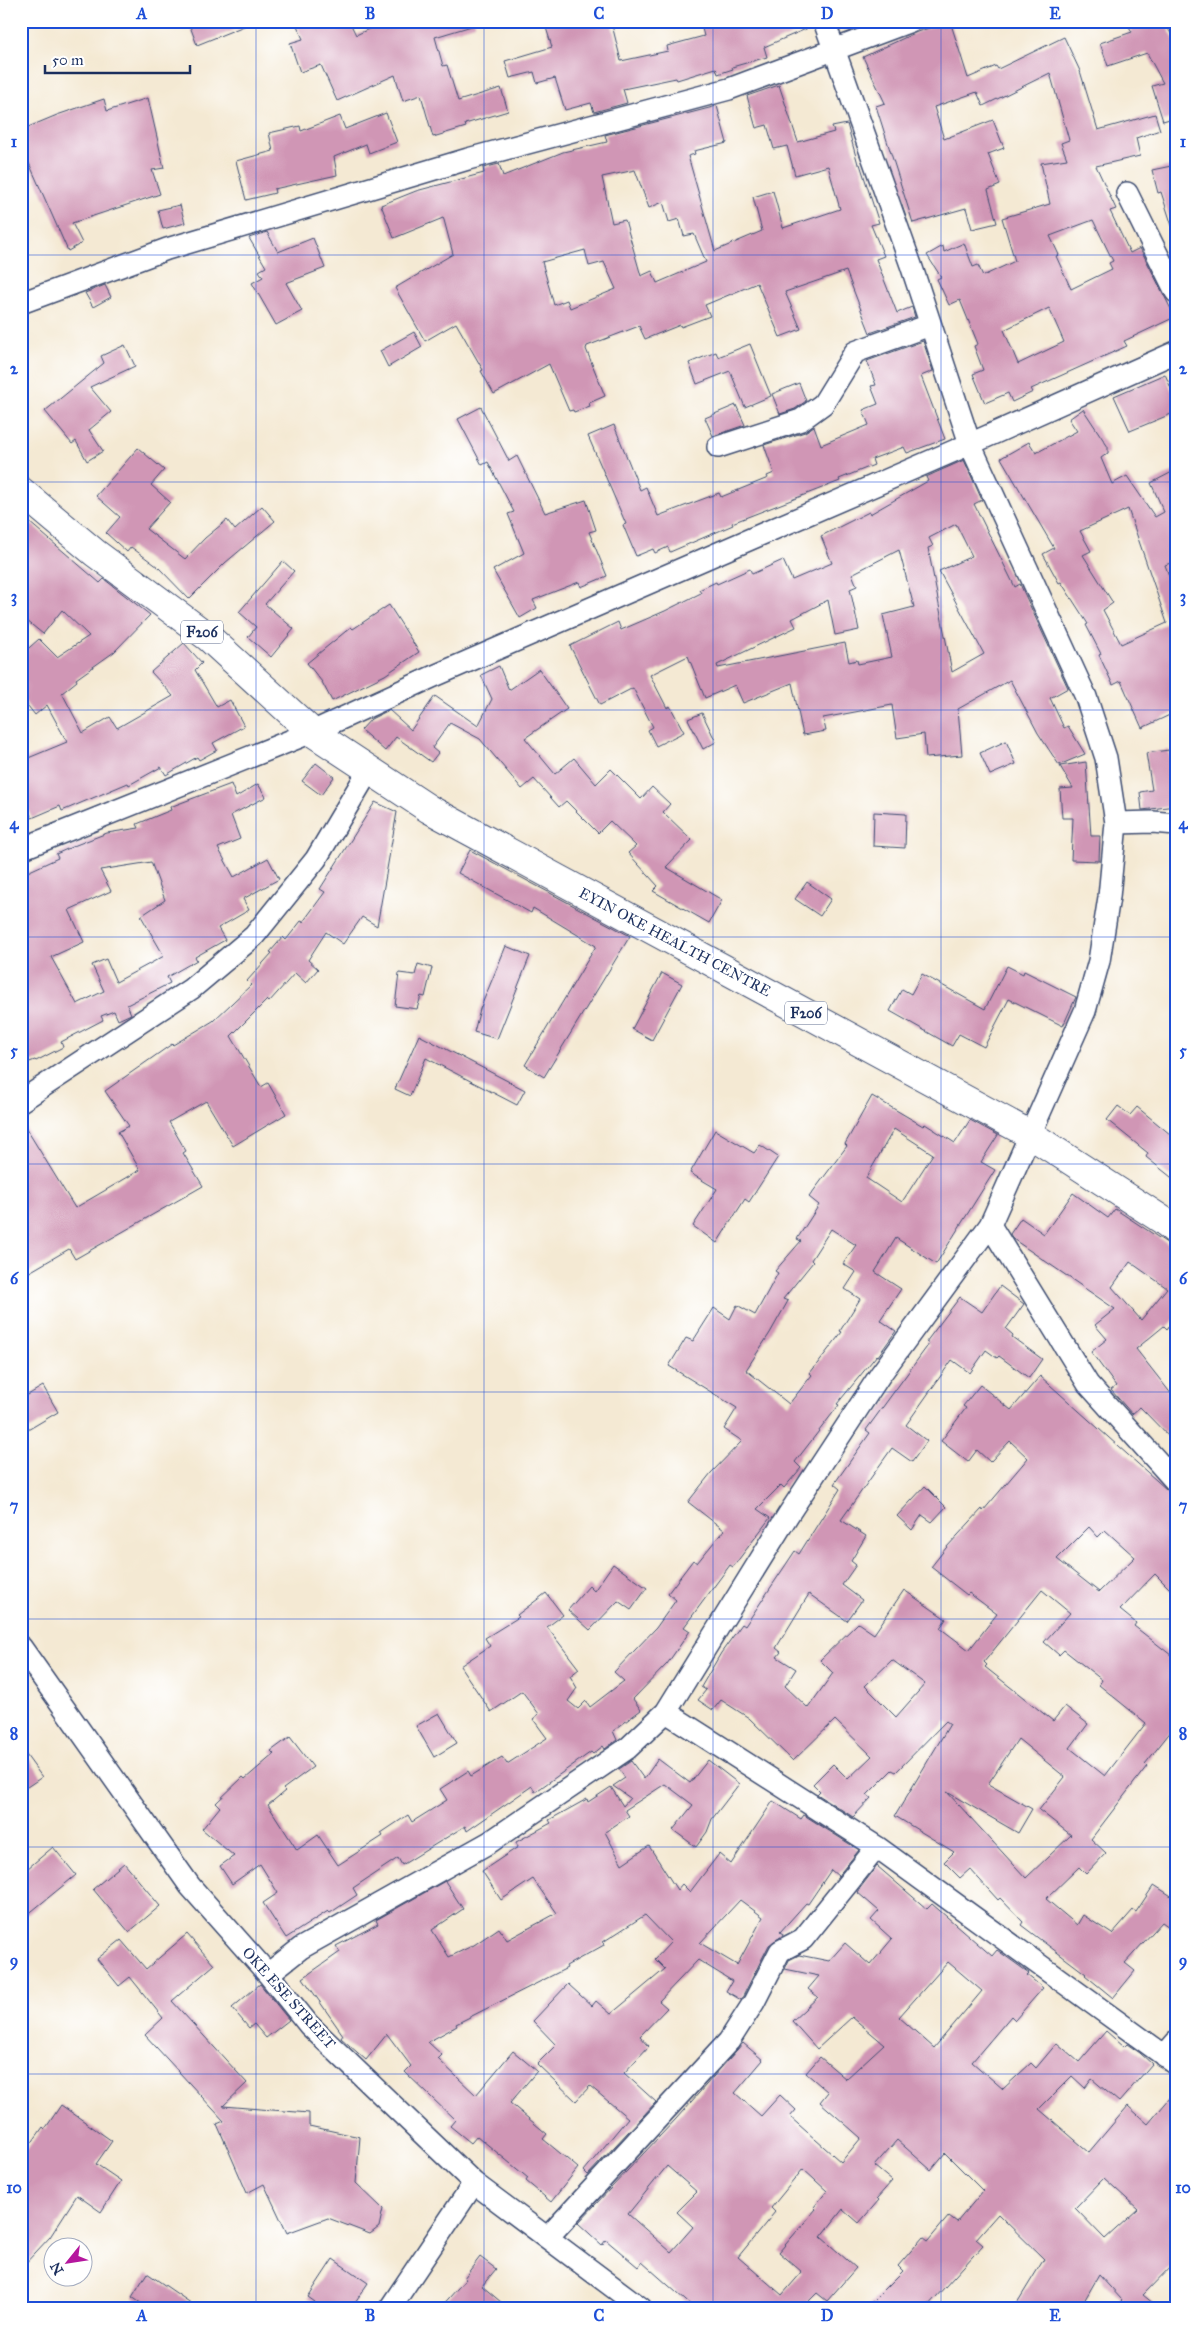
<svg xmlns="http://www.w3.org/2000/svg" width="1197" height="2329" font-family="'IM FELL Great Primer',serif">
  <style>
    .building { fill: #d096b5; fill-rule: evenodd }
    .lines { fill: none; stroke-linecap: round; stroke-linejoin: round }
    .minor-casing { stroke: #3c4b70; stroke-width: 24 }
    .primary-casing { stroke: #3c4b70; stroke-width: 30 }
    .minor { stroke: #fff; stroke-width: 21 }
    .primary { stroke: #fff; stroke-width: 28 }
    .grid { fill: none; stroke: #1d4ed8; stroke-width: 1; stroke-opacity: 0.55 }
    .labels { text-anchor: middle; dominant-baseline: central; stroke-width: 4.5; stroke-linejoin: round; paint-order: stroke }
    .shield { fill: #fff; stroke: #5f6d8e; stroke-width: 1 }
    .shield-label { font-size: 14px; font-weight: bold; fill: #1b2f5e }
    .street-label { font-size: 15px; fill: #1b2f5e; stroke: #fff }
    .neatline { fill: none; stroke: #1d4ed8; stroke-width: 2 }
    .grid-label { font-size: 16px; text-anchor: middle; font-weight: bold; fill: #1d4ed8 }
  </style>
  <rect width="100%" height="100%" fill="#fff"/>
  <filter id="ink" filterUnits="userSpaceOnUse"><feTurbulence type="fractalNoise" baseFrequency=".02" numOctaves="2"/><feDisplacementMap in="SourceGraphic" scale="10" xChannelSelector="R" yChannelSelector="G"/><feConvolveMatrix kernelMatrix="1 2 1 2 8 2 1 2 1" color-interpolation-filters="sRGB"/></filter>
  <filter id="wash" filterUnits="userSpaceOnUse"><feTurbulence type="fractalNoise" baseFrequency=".0096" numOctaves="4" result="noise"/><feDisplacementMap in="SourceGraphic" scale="20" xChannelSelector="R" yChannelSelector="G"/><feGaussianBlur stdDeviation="1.12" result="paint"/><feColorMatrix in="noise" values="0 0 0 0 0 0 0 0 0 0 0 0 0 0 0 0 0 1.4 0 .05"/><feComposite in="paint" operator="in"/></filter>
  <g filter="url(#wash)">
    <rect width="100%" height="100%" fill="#f4e9d3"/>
    <g id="blocks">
      <path class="building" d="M188,21H254V22L197,45Z
        M295,21H349L356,35L386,21H475V25L435,37L443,66L447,65L458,101L501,88L508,111L465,124L466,127L433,137L421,95L403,101L395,75L337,101L321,65L300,72L290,43L303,39Z
        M544,21H611L621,61L668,51L667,46L704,36L700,21H812L813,26L764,47L767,57L732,67L733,69L718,74L716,68L677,80L676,78L623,89L627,103L594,112L591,103L565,110L555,78L537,83L534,72L510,78L505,61L552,47Z
        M950,21L968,78L996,66L998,69L1064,37L1080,71L1098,130L1155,114L1160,130L1136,138L1140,156L1096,166L1116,209L1110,211L1130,253L1140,248L1175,317L1124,341L1127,346L1031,389L1033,392L1012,402L1008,393L985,403L973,374L983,370L974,346L978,344L960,300L949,305L937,279L941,277L927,255L943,246L944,252L964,243L973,267L978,265L983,276L1015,261L1002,218L1050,204L1041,163L1067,159L1061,143L1069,140L1050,73L983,106L977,92L934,107L944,139L993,120L1004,148L988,154L1000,185L988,190L997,223L972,229L966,208L913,223L876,106L885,103L863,57L917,32ZM1093,220L1113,261L1109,263L1112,269L1071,289L1056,256L1059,255L1050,236ZM1049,308L1064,342L1018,364L1004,330Z
        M1126,21H1164L1176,43V117L1163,121L1152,86L1163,83L1147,53L1108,66L1100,43L1132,32Z
        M779,85L798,142L834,132L832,127L847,124L858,164H860L879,223L871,225L884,256L876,259L897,313L912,307L915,317L870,333L846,271L785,292L801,329L780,337L757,283L705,305L710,316L681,327L680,325L645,339L639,326L587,346L586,349L605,396L589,403L590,406L574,412L573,410L569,411L549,364L494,394L481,371L483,370L456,323L425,341L395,288L453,254L444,220L443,218L394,238L381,205L416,191L484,173L483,168L499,164L503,176L563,152L607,142L605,135L717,106L727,143L694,151L695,154L688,156L715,251L762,231L753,197L773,191L783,228L840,209L828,166L795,175L787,146L774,149L767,125L756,128L747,96ZM635,170L649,208L663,202L669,222L679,219L684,236L694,234L706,262L657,283L652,271L641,276L625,220L612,223L602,177ZM585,250L589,266L604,262L616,289L570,308L567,300L554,305L542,262Z
        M148,98L164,168L152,170L160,194L72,223L82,243L68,251L21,145V130L57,115L104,99L107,111Z
        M386,113L397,142L369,153L366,144L334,157L337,175L274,189L275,193L246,200L236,161L273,151L269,133L300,126L301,131L340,116L345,129Z
        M1176,165V229H1173L1161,192L1158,193L1152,170Z
        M180,205L185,223L163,229L158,210Z
        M267,232L278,252L313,238L325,268L286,283L302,311L276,325L252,283L263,277L259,271L266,267L249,238Z
        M105,285L111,297L93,307L85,293Z
        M414,332L422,347L388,367L380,351Z
        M923,341L933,371L921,376L945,439L907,453L904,447L872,459L874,465L839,479L840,481L732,523L733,525L670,552L668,547L655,553L653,549L636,556L623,525L626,524L588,436L614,425L640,490L646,487L658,516L719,493L721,497L768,478L767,476L774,473L764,445L805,432L814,426L821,445L869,425L863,410L878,404L871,386L876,385L867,361Z
        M750,344L771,396L745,407L730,371L697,384L689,363L716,352L718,357Z
        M125,345L135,366L90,387L111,412L89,430L103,451L87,461L76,441L72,444L45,411L104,363L101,356Z
        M1165,374L1176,400V412L1130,431L1114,396Z
        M799,383L806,401L795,409L780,414L772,394Z
        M736,405L745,425L713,436L705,418Z
        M481,407L509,461L517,456L545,513L586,500L596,530L589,532L607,576L581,587L579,582L533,600L537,608L520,618L493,570L524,553L508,514L514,512L488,462L482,465L458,419Z
        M1083,409L1108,447V453L1101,458L1112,484L1127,476L1155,517L1164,512L1151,483L1176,470V561L1165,565L1176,594V712L1142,728L1121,681L1113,685L1099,655L1101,654L1086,625L1088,624L1061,582L1059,583L1043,554L1054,548L1001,458L1029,442L1036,453L1077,431L1069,419ZM1128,509L1167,623L1121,644L1103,610L1113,603L1083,555L1091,551L1080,531Z
        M138,448L164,470L151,485L170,502L146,529L185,559L205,538L227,520L235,530L262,506L275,521L225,563L189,599L158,567L131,547L127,552L106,533L120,517L96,496Z
        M964,460L982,500L974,504L1015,587L1020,584L1068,688L1050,698L1064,728L1068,726L1085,754L1059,765L1038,733L1010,680L958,709L962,755L926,758L924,734L897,738L892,705L823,718L826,731L803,735L792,683L743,703L735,685L705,698L688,656L650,675L667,708L670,706L684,732L656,746L648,730L653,727L633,688L600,705L570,646L618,622L621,630L665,611L701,593L699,590L716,582L717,584L750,569L752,574L783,560L792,580L832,563L821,536L869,512L870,514L928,481L926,477ZM956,524L972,556L939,571L984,654L952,672L928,548L933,546L929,538ZM899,550L914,607L883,615L892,657L858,664L857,660L849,662L845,643L718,668L717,665L796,627L792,619L828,600L835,635L859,630L850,589L857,586L852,574Z
        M21,515L100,583L104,579L150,615L114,652L76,679L77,681L62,693L83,733L110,717L117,728L173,696L151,672L184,643L202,663L195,670L217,707L230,700L244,726L213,743L217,750L199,760L197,757L166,775L161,767L129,785L128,783L62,811L60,806L32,818L21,795V761L67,742L47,705L35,715L21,697V655L39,639L57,657L89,636L62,610L43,634L21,616Z
        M283,561L294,571L265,604L294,629L271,657L248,637L256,627L239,612Z
        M389,605L419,652L385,675L332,701L322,682L307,663L351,627L353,629Z
        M499,666L509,690L539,669L567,709L525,738L555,774L574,758L596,784L611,769L641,799L652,787L670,804L663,812L692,840L666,867L722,900L709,923L653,891L658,886L628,853L636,846L610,821L598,833L566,801L559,807L534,779L522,789L480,739L450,723L432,748L438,753L431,762L396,737L385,751L361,730L371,719L389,710L411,730L435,696L478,726L492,699L481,675Z
        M702,713L716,742L703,749L688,719Z
        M1006,741L1016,764L990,775L980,753Z
        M1169,750L1176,806L1142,810L1140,792L1152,790L1146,753Z
        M1086,762L1091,836H1100L1099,861L1071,860L1073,818H1062L1060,789L1073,788L1060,766Z
        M316,763L334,777L321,795L302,781Z
        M231,784L236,797L258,784L266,797L231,815L240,839L218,848L234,877L268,858L279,879L243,899L249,910L218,928L225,940L195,957L197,960L167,977L170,983L127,1005L131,1014L118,1020L114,1011L101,1016L103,1020L61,1042L63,1047L36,1061L35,1060L21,1065V875L58,858L56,854L76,845L107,833L139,828L137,824L171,810L170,807ZM151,862L165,900L141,916L164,956L116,982L106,959L92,965L104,991L77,1004L51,957L84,942L69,910L111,891L100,870Z
        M375,802L397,812L377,926L362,917L343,944L326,932L308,960L318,969L306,983L295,973L269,1002L267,1000L231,1036L261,1087L268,1083L286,1114L233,1146L206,1101L169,1122L186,1151L183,1153L203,1186L75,1259L69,1249L21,1277V1120L75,1208L140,1170L118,1132L129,1126L105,1091L172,1044L173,1045L213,1021L251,985L247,981L272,953L270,952L283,937L286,940L301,921L303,922L325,892L320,889Z
        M874,812L906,814L905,848L873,846Z
        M470,850L630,936L544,1077L525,1065L596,946L533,908L531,913L458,873Z
        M807,882L831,899L820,916L795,899Z
        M506,946L530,956L497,1039L474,1032L480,1009Z
        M418,964L432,968L425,997L421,996L417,1009L395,1006L399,973L415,975Z
        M1007,966L1023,974L1024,971L1076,997L1063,1026L1009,999L984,1047L959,1034L952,1046L890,1011L902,989L911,994L922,974L985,1009Z
        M662,973L682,984L652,1040L632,1029Z
        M419,1035L525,1090L517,1105L426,1058L410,1096L395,1089Z
        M872,1096L923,1126L925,1124L955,1143L970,1120L998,1135L981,1162L995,1170L936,1264L896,1238L875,1272L901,1289L880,1320L896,1331L878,1356L877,1355L837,1404L839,1405L795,1462L801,1468L784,1488L781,1485L757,1509L770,1518L733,1567L730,1565L684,1627L690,1631L667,1664L633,1699L641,1710L613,1731L617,1740L605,1749L603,1746L593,1754L591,1752L535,1792L532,1786L467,1831L465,1826L402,1865L398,1858L353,1888L357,1895L330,1913L328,1911L286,1938L263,1903L278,1893L260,1864L232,1884L220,1866L234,1856L202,1829L220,1807L216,1803L243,1777L245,1779L274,1754L271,1751L290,1737L313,1767L283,1789L285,1791L268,1805L297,1850L318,1835L338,1865L383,1836L381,1833L408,1815L412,1822L447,1800L440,1789L468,1771L471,1776L502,1757L507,1764L547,1738L533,1719L539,1714L522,1691L491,1712L460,1666L490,1646L485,1638L519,1617L517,1615L546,1593L563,1615L547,1627L579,1669L570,1676L577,1688L568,1701L578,1709L586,1701L590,1707L624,1681L614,1672L656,1628L676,1600L668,1593L693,1560L697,1563L724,1530L688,1502L711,1473L742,1441L724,1429L737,1408L669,1366L686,1338L693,1341L714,1308L730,1319L737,1305L755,1315L778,1273L775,1271L801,1241L797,1239L819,1205L809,1197L847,1146L845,1144ZM894,1129L933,1154L902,1202L866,1178ZM831,1229L856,1245L843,1264L856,1272L845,1289L860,1299L840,1331L842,1332L810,1373L812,1375L789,1404L746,1370L770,1333L788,1301L783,1299L813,1262L811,1260Z
        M1118,1106L1130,1115L1137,1107L1176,1139V1181L1146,1157L1148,1153L1107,1120Z
        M715,1130L754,1153L760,1145L778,1157L749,1202L745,1199L717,1243L693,1226L717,1189L690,1173Z
        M1073,1193L1108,1218L1115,1209L1176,1249V1317L1167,1329L1164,1326L1136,1349L1176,1400V1444L1140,1407L1132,1414L1111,1390L1116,1386L1091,1352L1107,1339L1095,1325L1115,1309L1013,1239L1010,1234L1021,1218L1044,1234ZM1130,1262L1167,1288L1141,1320L1112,1287Z
        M1000,1286L1024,1304L1006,1329L1013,1335L1012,1337L1042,1359L1029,1378L999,1356L997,1358L986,1350L970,1373L952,1360L906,1425L927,1441L912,1462L892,1448L841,1520L866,1536L851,1561L856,1565L842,1585L862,1600L847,1621L809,1594L776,1648L781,1652L777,1657L796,1669L785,1686L808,1708L833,1673L820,1660L858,1623L874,1634L904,1590L946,1619L940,1628L969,1650L997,1614L969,1593L967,1595L931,1567L946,1548L982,1509L983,1511L1028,1458L1010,1441L990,1462L977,1450L968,1462L941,1441L966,1408L963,1406L980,1385L1011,1410L1040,1376L1176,1498V1595L1155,1574L1120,1610L1136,1623L1134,1626L1176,1659V1725L1145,1764L1147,1766L1091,1839L1106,1853L1086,1874L1079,1867L1046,1899L1077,1925L1083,1915L1112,1934L1133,1910L1136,1912L1154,1885L1176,1899V1932L1162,1922L1125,1963L1135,1971L1113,1998L1085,1975L1086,1974L1021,1925L1023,1922L1000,1898L998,1900L970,1869L960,1878L944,1862L954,1852L895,1816L950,1724L946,1721L896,1772L892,1770L867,1795L871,1798L853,1817L817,1794L820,1791L813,1784L833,1764L848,1779L872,1756L835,1720L793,1761L749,1718L721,1700L713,1710L698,1700L706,1690L701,1687L721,1653L742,1624L745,1626L795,1551L799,1554L840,1489L834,1484L870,1433L866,1430L929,1344L926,1342L938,1326L960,1297L982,1312ZM1089,1527L1098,1537L1105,1530L1135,1557L1099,1592L1057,1559ZM1042,1590L1070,1613L1044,1642L1059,1655L1064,1650L1102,1680L1099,1685L1146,1723L1105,1776L1070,1748L1088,1724L1065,1706L1053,1721L985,1667L987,1665L984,1662ZM892,1660L925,1684L896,1717L865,1686ZM1018,1739L1065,1777L1039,1810L1071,1835L1026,1878L947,1792L1018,1833L1032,1809L988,1784Z
        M43,1386L58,1412L21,1434V1399Z
        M925,1486L946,1507L932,1522L922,1515L912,1530L897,1516Z
        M613,1564L647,1588L631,1610L618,1601L590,1630L568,1610L589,1586L594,1591Z
        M439,1713L457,1743L434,1757L416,1726Z
        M21,1748L42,1777L21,1791Z
        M658,1759L690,1783L708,1760L739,1784L712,1819L707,1832L696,1847L673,1830L693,1805L665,1784L625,1810L629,1816L605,1832L622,1864L649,1846L677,1890L682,1884L690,1892L719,1854L731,1864L773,1801L801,1819L804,1815L859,1850L838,1876L831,1870L808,1904L806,1903L780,1932L783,1934L782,1936L769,1945L741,2000L726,1991L732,1981L698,1960L659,2001L667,2008L640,2036L649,2046L624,2073L656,2102L588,2175L584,2171L628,2118L590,2086L576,2101L537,2064L556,2045L533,2021L568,1984L592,2006L596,2001L611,2014L665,1969L655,1959L671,1942L645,1915L603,1942L604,1945L566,1966L567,1968L456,2024L457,2026L428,2042L442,2055L438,2059L476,2095L513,2051L537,2071L510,2103L547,2134L543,2139L578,2168L551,2202L526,2181L528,2178L477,2136L471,2143L450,2126L455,2120L405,2072L411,2066L387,2034L366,2060L341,2038L343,2035L303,1978L340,1952L336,1946L378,1924L376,1920L445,1881L463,1909L432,1930L449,1957L474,1945L499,1928L507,1940L557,1913L533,1879L501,1900L482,1871L518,1847L516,1842L551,1823L549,1820L587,1799L588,1802L611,1787L623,1806L630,1798L613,1786L625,1778L619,1769L631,1761L644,1779ZM740,1900L763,1917L737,1965L700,1943Z
        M53,1847L76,1875L21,1920V1874Z
        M124,1863L160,1906L129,1932L93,1889Z
        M877,1866L927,1909L932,1904L992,1956L997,1950L1029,1973L1027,1975L1043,1988L1015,2020L1011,2016L972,2062L1003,2089L1031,2063L1036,2068L1057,2043L1079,2062L1106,2031L1124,2047L1127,2044L1140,2053L1152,2064L1119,2102L1092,2079L1085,2088L1072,2076L1039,2109L1089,2152L1128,2106L1148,2124L1176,2091V2261L1143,2295L1159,2308H1114L1122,2300L1099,2275L1080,2308H1014L1044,2259L998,2214L976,2239L983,2245L926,2308H866L903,2271L898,2266L923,2237L928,2241L949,2216L957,2222L983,2191L945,2153L931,2170L897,2140L874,2166L892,2181L877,2198L879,2200L859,2223L843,2209L821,2237L856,2268L827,2301L817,2293L802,2308H694L642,2262L638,2267L606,2240L602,2245L578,2223L676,2119L743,2043L763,2060L735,2093L761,2116L780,2095L796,2110L790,2117L841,2162L861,2138L820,2102L828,2092L806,2073L820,2057L846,2079L884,2044L852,2017L817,2049L792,2021L818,1997L808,1989L819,1976L785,1969L789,1960L799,1955L829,1961L845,1943L870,1965L892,1939L871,1920L879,1911L857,1892ZM948,1962L982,1991L934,2048L899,2017ZM667,2166L697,2192L677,2212L693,2227L671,2252L628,2214ZM803,2169L827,2191L814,2207L816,2209L779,2252L802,2272L782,2295L738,2257L775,2212L771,2208ZM1104,2178L1138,2209L1105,2239L1075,2208Z
        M187,1934L214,1965L172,2001L247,2083L223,2106L309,2113V2126L360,2137L356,2183L383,2209L379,2227L370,2234L328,2218L287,2233L264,2184L247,2193L217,2124L224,2121L145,2035L163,2018L130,1977L119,1986L97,1959L121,1940L146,1969Z
        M260,1984L289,2020L266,2038L254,2024L249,2028L232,2008Z
        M61,2105L112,2141L96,2164L121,2181L101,2212L77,2195L50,2237L21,2268V2158L43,2127L45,2129Z
        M480,2257L496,2269L482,2286L508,2308H440L466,2279L464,2278Z
        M333,2259L368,2283L351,2308H311L315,2302L308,2297Z
        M147,2273L198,2308H148L132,2297Z"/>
    </g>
  </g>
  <g filter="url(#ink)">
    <use href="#blocks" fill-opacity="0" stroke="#3c4b70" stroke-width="1"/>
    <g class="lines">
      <defs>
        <path id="minor" d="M1127,193L1176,292
          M21,303L167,249L468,159L729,89L911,21
          M718,447L801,420L823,404L855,352L930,325
          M1116,823L1153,822L1176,824
          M21,849L312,732L432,677L970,444L1176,352
          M21,1101L191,989L254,936L316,859L369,770
          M990,1225L1088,1384L1176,1482
          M21,1647L190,1886L268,1974L309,2025L474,2183L641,2308
          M666,1712L877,1847L1176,2064
          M268,1974L301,1948L490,1842L628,1748L666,1712L788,1515L880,1375L990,1225L1085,1011L1099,961L1109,897L1116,823L1106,758L1086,697L970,444L911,265L824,21
          M1164,2056L1176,2042
          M548,2237L729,2041L754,2002L780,1951L803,1939L877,1847
          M390,2308L474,2183"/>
        <path id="primary" d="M21,491L95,553L208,637L312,732L429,809L1031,1135L1164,1221L1176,1231"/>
      </defs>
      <use href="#minor" class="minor-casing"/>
      <use href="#primary" class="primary-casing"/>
      <use href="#minor" class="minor"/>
      <use href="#primary" class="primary"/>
    </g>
  </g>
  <path class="grid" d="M256,21V2308M484,21V2308M713,21V2308M941,21V2308M21,255H1176M21,482H1176M21,710H1176M21,937H1176M21,1164H1176M21,1392H1176M21,1619H1176M21,1847H1176M21,2074H1176"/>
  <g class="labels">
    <g class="shield">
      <rect x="181" y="620.5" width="42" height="23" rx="4"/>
      <rect x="785" y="1001.5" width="42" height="23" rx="4"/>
    </g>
    <g class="shield-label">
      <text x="202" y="632">F206</text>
      <text x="806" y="1013">F206</text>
    </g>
    <g class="street-label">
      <text transform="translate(675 942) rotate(28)">EYIN OKE HEALTH CENTRE</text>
      <text transform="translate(289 1998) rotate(48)">OKE ESE STREET</text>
    </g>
  </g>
  <rect width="1197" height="2329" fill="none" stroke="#fff" stroke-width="55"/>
  <g transform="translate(68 2262) rotate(240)"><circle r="24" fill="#ffffff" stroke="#a4acbf"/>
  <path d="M0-4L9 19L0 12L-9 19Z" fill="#b5179e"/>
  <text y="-8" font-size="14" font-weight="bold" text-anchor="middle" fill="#1b2f5e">N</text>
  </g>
  <path d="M45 65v8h145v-8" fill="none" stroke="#1b2f5e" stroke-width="2.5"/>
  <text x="52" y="65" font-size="15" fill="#1b2f5e" stroke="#ffffff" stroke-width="4" paint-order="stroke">50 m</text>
  <rect x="28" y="28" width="1142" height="2274" class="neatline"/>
  <g class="grid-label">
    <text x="142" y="19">A</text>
    <text x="370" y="19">B</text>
    <text x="599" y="19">C</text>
    <text x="827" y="19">D</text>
    <text x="1055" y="19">E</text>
    <text x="14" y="147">1</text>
    <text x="1183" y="147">1</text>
    <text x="14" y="374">2</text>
    <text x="1183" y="374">2</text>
    <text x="14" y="602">3</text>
    <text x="1183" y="602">3</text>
    <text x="14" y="829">4</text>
    <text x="1183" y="829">4</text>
    <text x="14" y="1056">5</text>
    <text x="1183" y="1056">5</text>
    <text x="14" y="1284">6</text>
    <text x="1183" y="1284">6</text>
    <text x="14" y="1511">7</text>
    <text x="1183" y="1511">7</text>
    <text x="14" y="1739">8</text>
    <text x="1183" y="1739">8</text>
    <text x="14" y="1966">9</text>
    <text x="1183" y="1966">9</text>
    <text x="14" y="2193">10</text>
    <text x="1183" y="2193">10</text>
    <text x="142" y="2321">A</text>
    <text x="370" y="2321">B</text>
    <text x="599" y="2321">C</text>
    <text x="827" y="2321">D</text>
    <text x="1055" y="2321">E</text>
  </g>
</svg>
